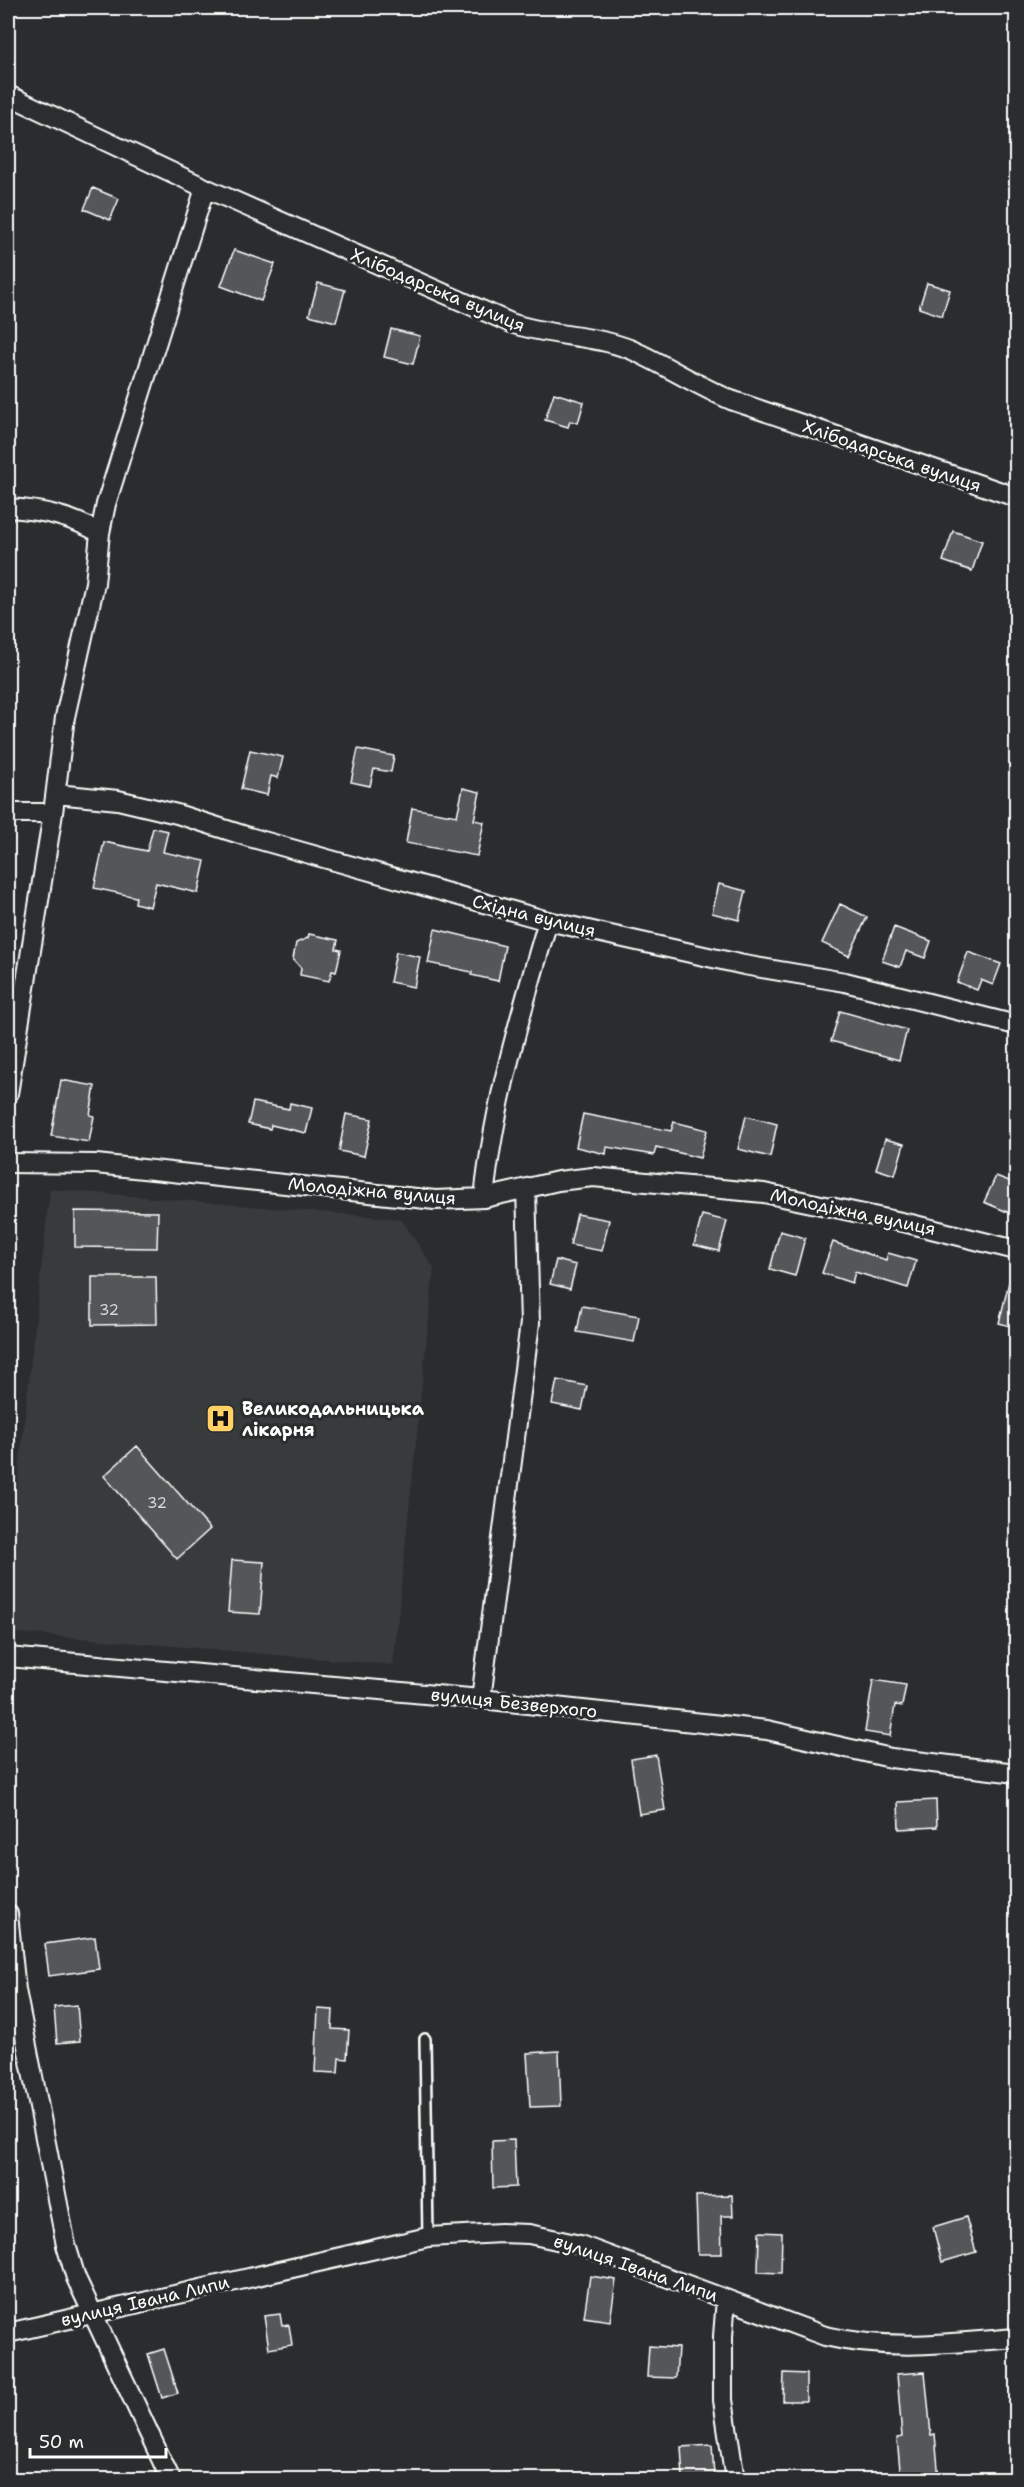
<svg xmlns="http://www.w3.org/2000/svg" width="1024" height="2487" font-family="'Shantell Sans',sans-serif">
  <style>
    .built { fill: #373a3b }
    .building { fill: #555758; stroke: #fff; stroke-width: 1.5 }
    .lines { fill: none; stroke-linecap: round; stroke-linejoin: round }
    .service-casing { stroke: #fff; stroke-width: 14 }
    .minor-casing { stroke: #fff; stroke-width: 22 }
    .service { stroke: #2a2d2e; stroke-width: 9 }
    .minor { stroke: #2a2d2e; stroke-width: 18 }
    .labels { text-anchor: middle; dominant-baseline: central; stroke-width: 6; stroke-linejoin: round; paint-order: stroke }
    .number-label { font-size: 15px; fill: #d4d5d5 }
    .street-label { font-size: 18px; fill: #fff; stroke: #2a2d2e }
    .poi-label { font-size: 18px; font-weight: bold; fill: #fff; stroke: #2a2d2e; text-anchor: start }
  </style>
  <rect width="100%" height="100%" fill="#2a2d2e"/>
  <filter id="ink" filterUnits="userSpaceOnUse"><feTurbulence type="fractalNoise" baseFrequency=".0167" numOctaves="2"/><feDisplacementMap in="SourceGraphic" scale="12" xChannelSelector="R" yChannelSelector="G"/><feConvolveMatrix kernelMatrix="1 2 1 2 8 2 1 2 1" color-interpolation-filters="sRGB"/></filter>
  <g filter="url(#ink)">
    <path class="built" d="M50,1189L401,1219L434,1268L393,1665L8,1632V1570Z"/>
    <path class="building" d="M93,188L119,199L110,220L84,209Z
      M234,250L275,264L261,301L221,286Z
      M318,283L345,290L336,322L309,315Z
      M927,283L950,290L942,316L919,308Z
      M391,329L420,336L413,364L384,357Z
      M554,393L584,402L578,423L570,421L568,427L545,420Z
      M953,531L982,541L972,571L943,561Z
      M358,749L394,756L391,772L374,769L370,786L351,782Z
      M250,750L283,757L278,778L271,776L267,795L241,789Z
      M463,788L480,792L474,820L484,822L477,856L406,843L412,808L457,816Z
      M153,828L168,831L163,852L205,861L198,893L156,883L150,907L135,903L136,897L94,888L104,842L147,851Z
      M719,884L746,891L739,920L712,913Z
      M840,904L867,917L849,956L822,943Z
      M894,927L931,941L925,958L906,951L900,967L882,961Z
      M435,929L505,946L498,981L471,975L472,972L428,963Z
      M309,934L338,940L336,949L341,950L336,972L332,971L329,981L300,975L301,968L293,959L296,943L308,938Z
      M396,952L420,957L414,987L390,982Z
      M968,952L1001,964L993,985L981,980L977,990L957,982Z
      M840,1011L907,1030L899,1060L831,1041Z
      M61,1080L95,1086L90,1115L94,1116L89,1142L51,1136Z
      M253,1102L289,1109L290,1103L312,1108L306,1133L271,1125L270,1129L248,1124Z
      M346,1114L372,1119L364,1156L339,1151Z
      M583,1114L671,1131L674,1122L707,1130L700,1158L656,1147L654,1155L607,1147L606,1154L576,1147Z
      M746,1116L777,1124L770,1157L738,1149Z
      M885,1139L904,1144L895,1175L876,1169Z
      M996,1176L1017,1184V1216L984,1202Z
      M75,1211L158,1212L157,1248L75,1247Z
      M577,1214L609,1220L602,1251L570,1245Z
      M702,1215L727,1221L719,1251L694,1245Z
      M780,1231L805,1238L795,1276L770,1269Z
      M833,1242L886,1260L888,1253L916,1261L908,1288L855,1272L852,1283L822,1273Z
      M556,1260L576,1265L570,1289L550,1284Z
      M1011,1274L1017,1275V1328L999,1323Z
      M92,1277H156L157,1324L92,1325Z
      M582,1306L639,1316L634,1342L577,1332Z
      M557,1380L587,1386L582,1410L552,1404Z
      M137,1446L210,1529L177,1559L104,1476Z
      M232,1560L264,1562L260,1614L228,1612Z
      M873,1680L906,1685L902,1706L895,1705L890,1736L865,1732Z
      M656,1755L665,1810L639,1814L631,1759Z
      M936,1800L937,1827L899,1829L898,1802Z
      M95,1937L99,1969L49,1976L45,1944Z
      M77,2005L80,2041L57,2043L54,2007Z
      M318,2009L333,2010L332,2029L349,2030L347,2059L339,2058L338,2073L315,2072Z
      M559,2051L561,2106L530,2107L527,2053Z
      M514,2140L516,2187L493,2188L492,2141Z
      M732,2195L733,2216H721L722,2254H698L696,2196Z
      M966,2217L976,2252L942,2262L933,2227Z
      M759,2232L782,2233L781,2273L758,2272Z
      M590,2276L616,2280L610,2321L584,2317Z
      M280,2314L282,2326L289,2325L292,2345L269,2349L264,2316Z
      M649,2346L678,2348L676,2378L647,2377Z
      M164,2349L178,2393L162,2398L148,2354Z
      M925,2372L931,2435L935,2434L939,2480H901L897,2438L902,2437L897,2374Z
      M784,2373L806,2374V2401H783Z
      M712,2445L714,2476L683,2478L681,2447Z"/>
    <g class="lines">
      <defs>
        <path id="service" d="M425,2039L428,2237"/>
        <path id="minor" d="M8,95L205,188L511,323C550,337 593,334 632,350C665,365 696,385 731,400L1016,497
          M8,508C42,510 70,516 100,533
          M56,794L118,800L177,814L249,837L548,921L744,965L845,982L1016,1025
          M8,813H53
          M8,1094L53,813L65,717L95,583L100,533L106,504L205,188
          M8,1163L96,1164L435,1200L484,1198L558,1181L593,1177L764,1193L911,1224L1016,1250
          M484,1198C494,1103 521,1012 548,921
          M8,1657L481,1699L767,1730L891,1758L1016,1773
          M481,1699L530,1323L526,1189
          M8,1914L16,1990L66,2245L76,2278L171,2480
          M726,2299L723,2336V2400L735,2480
          M8,2333L428,2237L501,2233L529,2234L580,2245L825,2336C889,2351 952,2343 1016,2338"/>
      </defs>
      <use href="#service" class="service-casing"/>
      <use href="#minor" class="minor-casing"/>
      <use href="#service" class="service"/>
      <use href="#minor" class="minor"/>
    </g>
  </g>
  <defs>
    <symbol id="hospital-square" viewBox="-11 -11 22 22"><rect x="-9" y="-9" width="18" height="18" rx="4" fill="#ffd166" stroke="#2a2d2e"/><path d="M-5-5h3v3.5h4V-5h3V5h-3V1.5h-4V5h-3Z" fill="#111"/></symbol>
  </defs>
  <g fill-rule="evenodd">
    <use href="#hospital-square" x="204" y="1402" width="33" height="33"/>
  </g>
  <g class="labels">
    <g class="number-label">
      <text x="109" y="1310">32</text>
      <text x="157" y="1503">32</text>
    </g>
    <g class="street-label">
      <text transform="translate(438 290) rotate(23)">Хлібодарська вулиця</text>
      <text transform="translate(892 456) rotate(19)">Хлібодарська вулиця</text>
      <text transform="translate(534 916) rotate(14)">Східна вулиця</text>
      <text transform="translate(372 1191) rotate(5)">Молодіжна вулиця</text>
      <text transform="translate(853 1212) rotate(12)">Молодіжна вулиця</text>
      <text transform="translate(514 1703) rotate(6)">вулиця Безверхого</text>
      <text transform="translate(636 2268) rotate(19)">вулиця Івана Липи</text>
      <text transform="translate(145 2301) rotate(-13)">вулиця Івана Липи</text>
    </g>
    <g class="poi-label">
      <text x="242" y="1409">Великодальницька<tspan x="242" dy="21">лікарня</tspan></text>
    </g>
  </g>
  <rect width="1024" height="2487" fill="none" stroke="#2a2d2e" stroke-width="30"/>
  <rect x="15" y="15" width="994" height="2457" fill="none" stroke="#fff" stroke-width="2" filter="url(#ink)"/>
  <path d="M30 2448v9h136v-9" fill="none" stroke="#ffffff" stroke-width="3"/>
  <text x="39" y="2448" font-size="18" fill="#ffffff" stroke="#2a2d2e" stroke-width="4.5" paint-order="stroke">50 m</text>
</svg>
